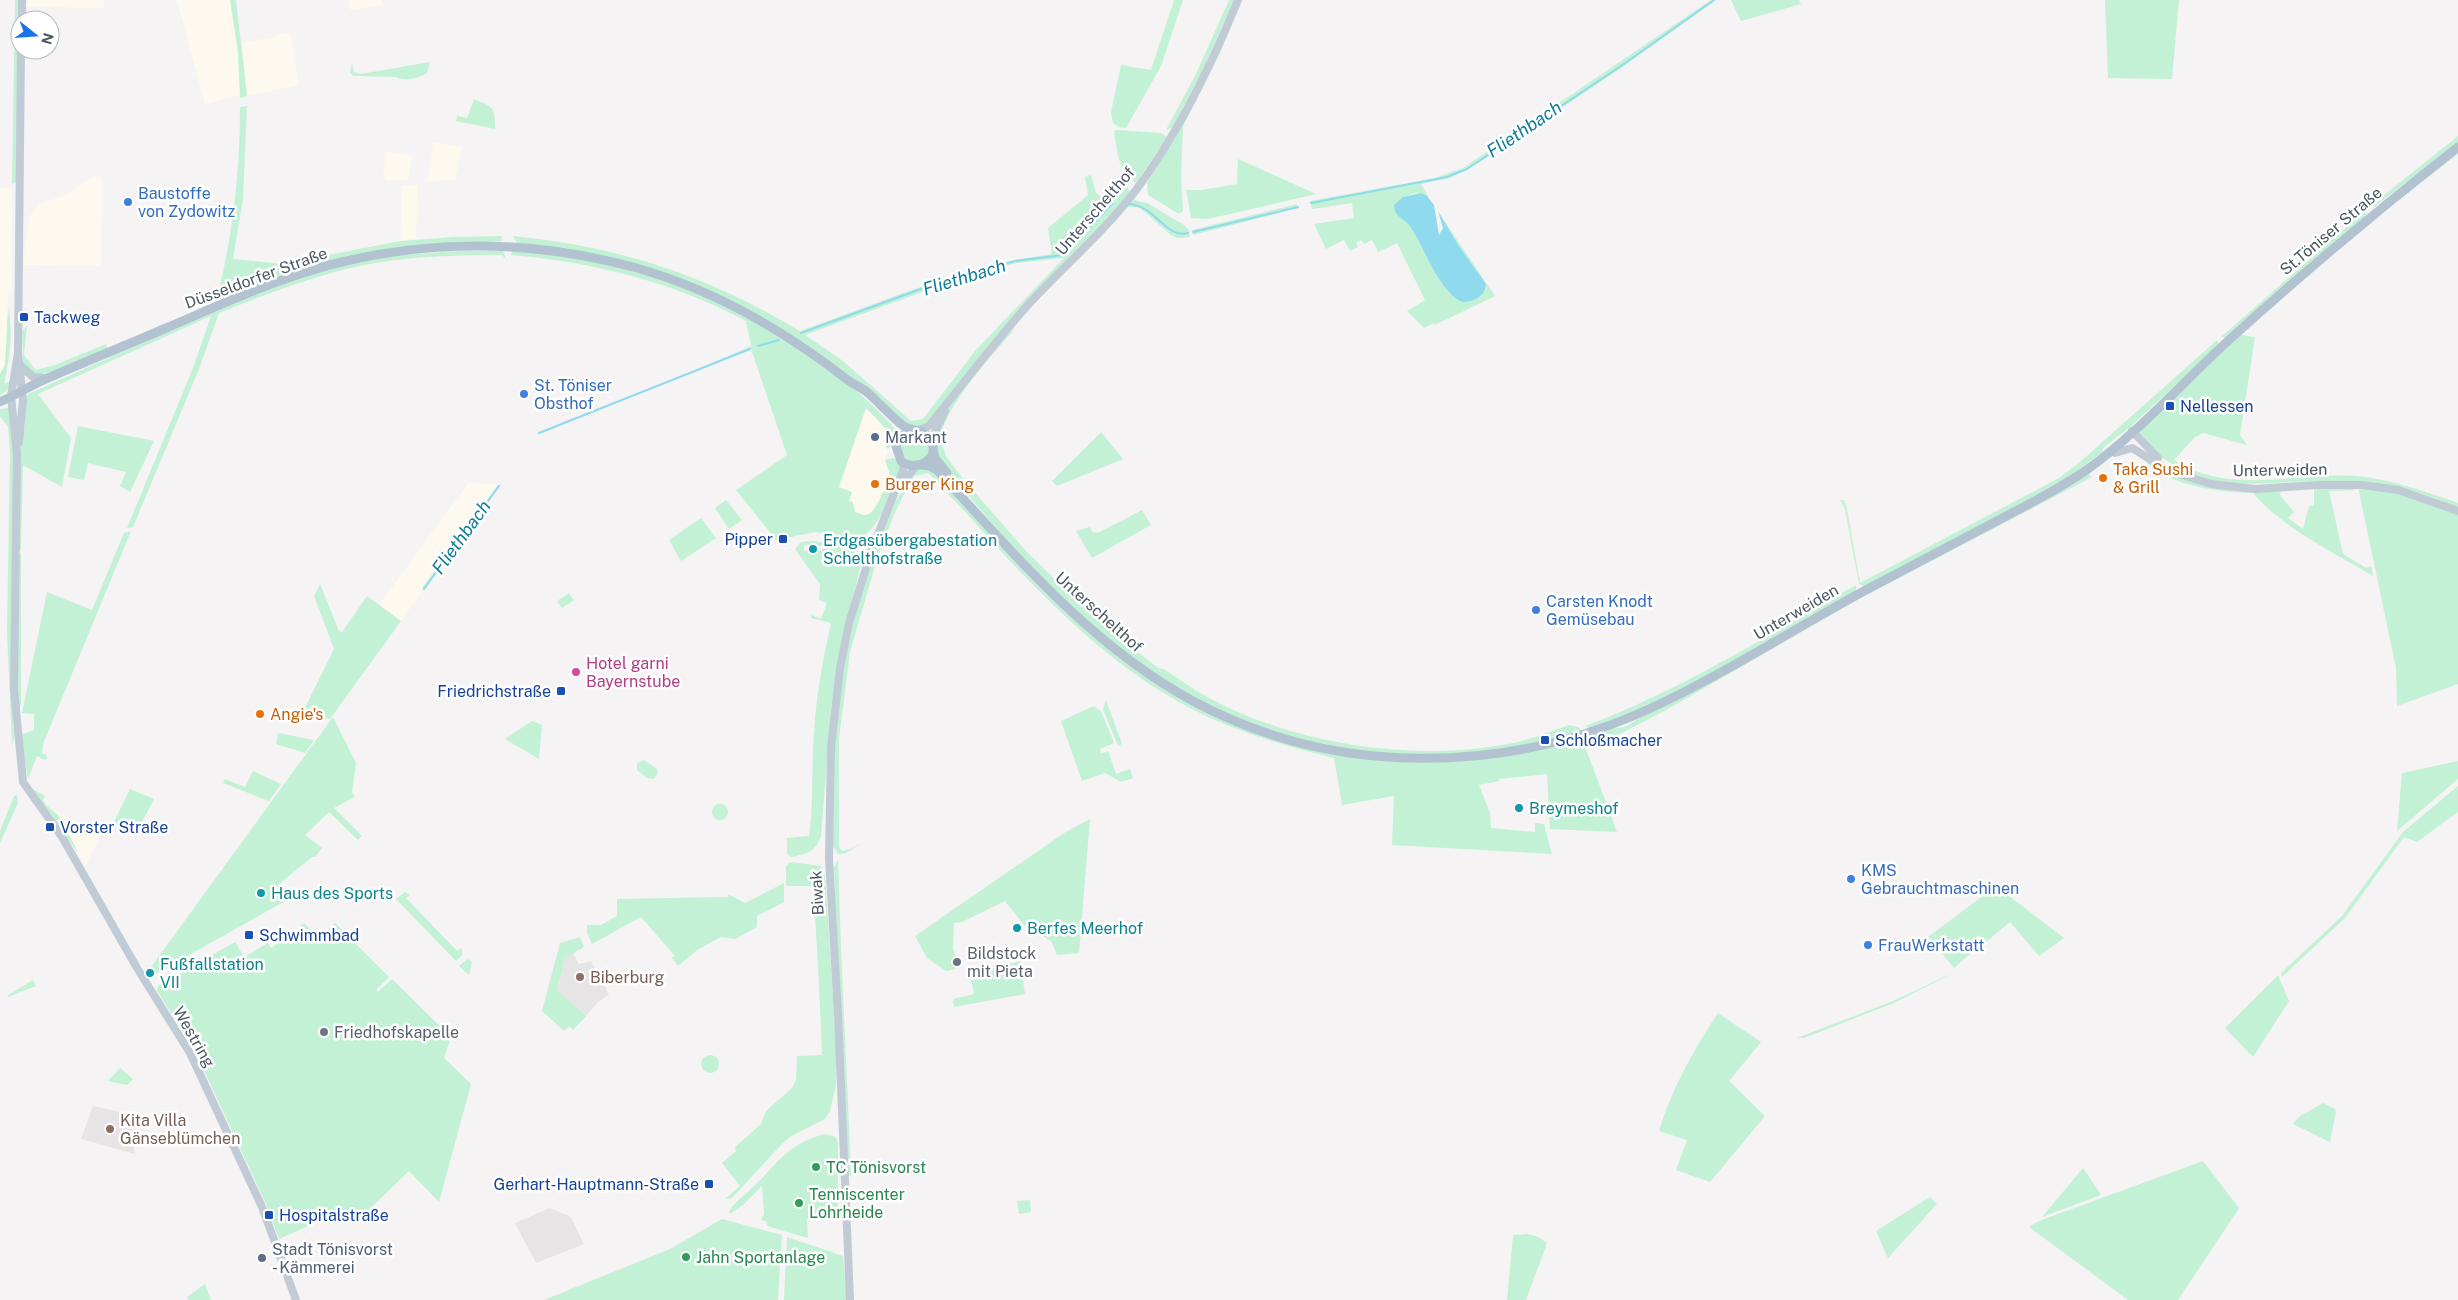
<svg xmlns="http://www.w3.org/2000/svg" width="2458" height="1300" font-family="'Public Sans',sans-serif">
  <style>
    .commercial { fill: #fdf9ef }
    .education { fill: #e6e4e5 }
    .green { fill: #c3f1d5; fill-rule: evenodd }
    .water { fill: #90daee }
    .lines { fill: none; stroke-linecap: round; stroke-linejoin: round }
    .stream { stroke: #90daee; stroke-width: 2 }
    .secondary { stroke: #c1cbd6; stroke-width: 8 }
    .primary { stroke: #b3c2d1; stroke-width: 9 }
    .shop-dot { fill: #3f7fe0; stroke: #fff; stroke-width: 2 }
    .transit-dot { fill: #1a4fb4; stroke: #fff; stroke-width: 2 }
    .service-dot { fill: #5c6f8a; stroke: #fff; stroke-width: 2 }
    .food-dot { fill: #e8710a; stroke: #fff; stroke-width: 2 }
    .culture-dot { fill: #0f9aa8; stroke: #fff; stroke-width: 2 }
    .hotel-dot { fill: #d1479c; stroke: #fff; stroke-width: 2 }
    .worship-dot { fill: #6b7280; stroke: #fff; stroke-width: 2 }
    .education-dot { fill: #8d6e63; stroke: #fff; stroke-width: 2 }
    .leisure-dot { fill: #2e9e5b; stroke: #fff; stroke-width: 2 }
    .labels { text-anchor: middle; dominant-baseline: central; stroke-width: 5; stroke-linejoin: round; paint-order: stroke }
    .shop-label { font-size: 16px; fill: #366cbe; stroke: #fff; text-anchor: start }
    .street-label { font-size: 16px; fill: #4a5661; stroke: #fff }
    .transit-label { font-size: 16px; fill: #164399; stroke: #fff; text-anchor: start }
    .service-label { font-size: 16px; fill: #4e5e75; stroke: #fff; text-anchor: start }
    .food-label { font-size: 16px; fill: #c56008; stroke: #fff; text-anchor: start }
    .culture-label { font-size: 16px; fill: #0d838f; stroke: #fff; text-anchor: start }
    .hotel-label { font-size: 16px; fill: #b23c85; stroke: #fff; text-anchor: start }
    .worship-label { font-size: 16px; fill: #5b616d; stroke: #fff; text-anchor: start }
    .education-label { font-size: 16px; fill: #785e54; stroke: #fff; text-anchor: start }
    .leisure-label { font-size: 16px; fill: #27864d; stroke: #fff; text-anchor: start }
    .water-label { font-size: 18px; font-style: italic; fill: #0c7c9b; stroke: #fff }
  </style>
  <rect width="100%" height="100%" fill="#f5f3f3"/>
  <path class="commercial" d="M28,0H104V8L27,7Z
    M177,0H230L238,52L240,95L205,104Z
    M349,0H382L383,5L350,10Z
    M289,33L291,35L299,85L247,96L242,42L275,37V35Z
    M434,142L462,147L455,180L427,181Z
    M387,151L413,156L408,180H386L383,175Z
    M95,175L100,176L102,181L101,266L24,265L25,245L30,216L34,209L39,204L66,195Z
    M402,185H418L416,239L401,241Z
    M0,188L12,189L11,286L8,300L5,365L0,374Z
    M866,407L888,430L884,439V446L887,449L885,460L890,471L880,500L871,514L866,516L855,512L839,487Z
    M469,482L498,485L401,621L379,605Z
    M52,809L100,833L101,835L85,866L59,816Z"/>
  <path class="education" d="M573,953L579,964L591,961L609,995L598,1002L586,1016L557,991L565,957Z
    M93,1106L133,1115L134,1130L141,1129L143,1137L132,1140L135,1154L81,1139Z
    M550,1208L571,1217L584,1244L536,1263L515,1223Z"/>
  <path class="green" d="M15,0H19L16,182L12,184Z
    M230,0H236L247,96L240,98L238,52Z
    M1174,0H1183L1161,66L1126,128L1119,127L1113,123L1111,112L1121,65L1151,70Z
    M1229,0H1234L1203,69L1173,127L1166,130L1196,74Z
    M1241,0L1220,53L1183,126L1181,179L1183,211L1179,214L1148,195L1147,183L1175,139L1207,76Z
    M1711,0H1716L1624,66L1490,156L1450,178L1421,184L1430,200C1418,186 1404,196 1394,207C1397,218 1406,219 1411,227C1426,247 1452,333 1486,289V284L1459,246L1443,219L1495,296L1435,325L1434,323L1424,328L1407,311L1425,300L1397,243L1378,252L1372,240L1364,244L1361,240L1356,243L1358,247L1350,251L1344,240L1326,249L1314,224L1354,218L1352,203L1312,209L1310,201L1435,178L1463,168Z
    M1731,0H1799L1801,4L1741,21Z
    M2105,0H2179L2172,79L2108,78Z
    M430,62L427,73C419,78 405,82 396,77L353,76L350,72L352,64L354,72L361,74Z
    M474,99C494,107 495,107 495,129L456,121L457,116L467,118Z
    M247,106L243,199L233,259L296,265L328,255L401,241L454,237L502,236L501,241L397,249L223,300L224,294L217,298C233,235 240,172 240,107Z
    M1117,130L1161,133L1167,137L1136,183C1118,173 1117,149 1114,131Z
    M2458,136V143L2374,207L2373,204Z
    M2458,151V154L2363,228L2241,335L2255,337L2240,435L2247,445L2203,433L2195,437L2174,460C2230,496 2291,472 2355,476C2391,479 2424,491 2458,503V508C2417,489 2374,480 2328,481C2252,481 2194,501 2139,434L2141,429L2239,335L2311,271Z
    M1238,159L1316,194L1208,219L1191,218L1186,190H1201L1237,184Z
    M1091,175L1096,193L1104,198L1108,197L1109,202L1115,200L1126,185L1130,192L1108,219L1014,315L924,427L907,426L807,345L733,302L553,247L517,243L513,236C621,247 706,275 800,331C883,302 965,265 1052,254L1048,228L1088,195L1085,177ZM1064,258L975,351L923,419L911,421L843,361L805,335L944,284L1016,263Z
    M1134,200L1147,203L1184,225L1189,230L1190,237L1177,238L1171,235L1139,207H1128Z
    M1297,204L1298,208L1193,235L1192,230Z
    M2368,208L2366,216L2227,338L2221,337Z
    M454,251H503L507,261L502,255C445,255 386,257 331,273C293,284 256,298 219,313L199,369L133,527L127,528L193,368L211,316L38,394L71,438L62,487L23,465L21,550L18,548L19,449L25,427V403L28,394L239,300L299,278L354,263L400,255Z
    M512,252C535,251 559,255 580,259C695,279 819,343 896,430L893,445L887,449L884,442L887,430L866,408L839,487L852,492L849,501L853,502L855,512C858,513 863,515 866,515C876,514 887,483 890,475L885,460L894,458L900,465L902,471C894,489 878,533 858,538L815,532L776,540L736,490L787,455L751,349L539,434V432L678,378L751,346L746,321C673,282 593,262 511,255Z
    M8,309C14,333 9,360 4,384L10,381C10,389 6,391 0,395V374L5,365Z
    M27,326L24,355L36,370L55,365L106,344L109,350L61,369L38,375L25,368L23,362L22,331Z
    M1015,329C993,353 944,408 940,439L946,456L963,479L1026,551L1093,617L1158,668L1164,669C1179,679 1194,690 1209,698C1294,744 1413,762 1508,744C1529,740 1549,732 1569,725L1578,727L1580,730C1538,743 1494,754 1450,755C1342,759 1220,727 1134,660C1059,601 995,530 936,456C935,449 934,437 937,430C944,411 998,337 1015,329Z
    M2217,340L2219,345L2130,427L2104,447L2101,453L2062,482L1865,587L1859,584L1845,509L1840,500H1844L1847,509L1860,583L2059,478L2080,462Z
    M7,408L11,410L14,431L12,697L14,739L12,745L7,632L10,450L8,427L0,416V409Z
    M78,426L154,441L130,492L120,486L126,472L88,463L84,480L68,477Z
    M1101,432L1123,459L1057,486L1052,481Z
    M901 448a14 14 0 1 1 28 0a14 14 0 1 1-28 0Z
    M2143,459C2169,470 2195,485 2223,489C2232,490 2246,488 2253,493L2258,491L2353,487L2355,490L2329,491L2343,554L2366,568L2371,566L2373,576C2333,552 2284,529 2253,493C2220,493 2165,485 2143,459ZM2314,488V506H2309L2303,529L2288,518L2294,512L2280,495L2281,490Z
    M930,468L1065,609L1194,705L1354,757C1434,767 1500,762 1578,740L1583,741L1617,832L1550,829L1547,774L1499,779V781L1479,785L1490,813L1491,828L1535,832V823L1544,824L1552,854L1392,845L1394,796L1342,805L1334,758C1284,746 1236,732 1190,708C1085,653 1009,558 929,473L914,476L896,510L878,556L850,652L839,738V847L842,851L850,849L862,843L846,853L838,854L833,846C832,779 832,711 847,644C854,615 864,585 874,557C885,525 895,494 918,469Z
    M2088,474L2092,477L1859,599L1666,710L1593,748L1591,735L1609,729L1625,727L1641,717L1698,689L1860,596Z
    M498,485H500L424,590L422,588Z
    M2358,487L2397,493L2458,514V684L2397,706L2396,668Z
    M726,500L742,520L729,529L715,508Z
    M1142,510L1151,525L1092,558L1076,531L1090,527L1092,532L1098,533Z
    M701,518L716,538L681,561L669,540Z
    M131,531L43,744L42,754H46L47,759L45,760L37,756L28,779L19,726L23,734L34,730V714L22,713L47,592L92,610L124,533Z
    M812,541C829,543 852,544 862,560L843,637L831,708L821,836C816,852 806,854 791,857L787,853V838L809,836C814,802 811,768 814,733C816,696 823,659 831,623L811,618L812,615L821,619L827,603L819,600L820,584L795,549L801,542ZM804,545L822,546V551H804Z
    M21,553V703L18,715V556Z
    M320,584L339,631L342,632L367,596L401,621L330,719L302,714L334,649L314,596Z
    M1856,585V591L1704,679L1658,702L1589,729L1586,726C1681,690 1767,636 1856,585Z
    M569,593L574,600L562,608L557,601Z
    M1106,700L1122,744L1118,746L1103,709Z
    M1094,706L1101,711L1114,743L1100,749L1101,754L1108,751L1116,774L1130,769L1133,778L1121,782L1105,773L1082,781L1061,721Z
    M333,717L356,763L352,792L355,797L334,808L362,836L358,840L329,812L305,835L322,848L315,857H312L279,884V886L287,900L155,974H146Z
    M532,721L542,725L539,759L505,739Z
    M278,733L314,740L305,753L276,744Z
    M644,760L657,769L658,773L654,779L647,778L637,770V763Z
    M2458,761V779L2397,831L2402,773Z
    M253,771L281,784L269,801L223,783L225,779L245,787Z
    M2458,786V812L2417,842L2404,837L2345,918L2282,977L2281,973L2342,916L2403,832Z
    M31,788L45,796L43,800L46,805L59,816L79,854Z
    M130,789L154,799L137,832L113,824Z
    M17,795L18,803L0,843V831L14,796Z
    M712 812a8 8 0 1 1 16 0a8 8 0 1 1-16 0Z
    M1090,819L1079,953L1057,955L1051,941L1024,925L1005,901L962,922L954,923L953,949L957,960L953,962L956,969L946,971L927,958L915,936L1064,833Z
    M838,859C841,965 847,1071 851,1176L847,1177L834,868Z
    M790,862L821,866L825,875L837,1059L836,1086L830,1111L825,1119L791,1136L781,1145L732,1198L725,1199L740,1186L722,1163L736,1151L735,1147L761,1124L766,1111L792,1088L796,1080L797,1056L822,1055C820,999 817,942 813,886H786V866Z
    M784,883V902L757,916V927L735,939L721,937L697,950L678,966L672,958L675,956L641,917L592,944L587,933V925H601L617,916V899L726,897H728V894L745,903Z
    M1996,886L2064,938L2039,956L2010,922L1986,942L1979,935L1968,948L1970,954L1954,968L1928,937Z
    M405,892L410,895L406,898L457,951L461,948L462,949V955L456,961L396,899Z
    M304,923L319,938L335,923L389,977L376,990L378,992L392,979L451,1037L444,1058L471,1084L439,1202L409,1171L355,1223L346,1209L279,1239L267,1206L194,1049L157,991L158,986L235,942L244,957L268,943L271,948L301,929L300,926Z
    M580,937L584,947L565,958L557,990L586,1016L573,1030L569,1026L564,1031L542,1011L560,943Z
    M468,959L472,962L469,975L459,966Z
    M1020,961L1025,994L954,1007L953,999L974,994L970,974Z
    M1957,971L1894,1003L1804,1038H1797L1893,1001Z
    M2278,975L2289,1001L2253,1057L2225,1028Z
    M33,980L36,986L8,997V995Z
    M1718,1013L1761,1042L1729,1081L1765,1116L1710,1182L1676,1170L1687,1140L1659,1131C1672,1088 1693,1051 1718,1013Z
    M701 1064a9 9 0 1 1 18 0a9 9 0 1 1-18 0Z
    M120,1068L133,1079L127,1085L108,1081Z
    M2323,1103L2335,1109L2336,1112L2330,1142L2293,1124L2300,1116Z
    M825,1134L836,1137L838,1143V1217L807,1219L808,1238L767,1226L766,1221L761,1220L764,1214L762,1186L743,1205L730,1214L729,1212C734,1202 743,1197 751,1189C779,1163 785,1145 825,1134Z
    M2203,1161L2239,1208L2178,1300H2128L2029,1227L2039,1221Z
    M2083,1168L2101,1195L2042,1217Z
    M1930,1197L1937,1204L1888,1258L1876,1231Z
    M1030,1200L1031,1212L1019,1214L1017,1201Z
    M722,1219L782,1235L778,1300H544L670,1249Z
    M1528,1234L1538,1237L1547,1243L1526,1300H1507L1513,1235Z
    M787,1237L843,1256L847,1300H784Z
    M205,1284L211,1300H189L187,1297Z"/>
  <path class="water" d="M1421,193L1427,196L1434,205L1439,235L1443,228L1438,211L1459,246L1486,284C1486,296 1473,302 1463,302C1441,295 1424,248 1412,229C1407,219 1394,218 1394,205L1403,197Z"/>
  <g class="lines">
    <path class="stream" d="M1311,203L1447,177L1467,169L1621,66L1714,0
      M1129,204C1156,206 1166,239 1188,233
      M1193,232L1298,207
      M801,333L929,286L1015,261L1063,255L1112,204
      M758,346L779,340
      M539,433L750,349
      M424,589L499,486"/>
    <path class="secondary" d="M22,20V0
      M18,353L11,396L17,454L14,689L23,782L62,837L137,968L190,1053L262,1207L296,1300
      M21,366L33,377L46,378
      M919,430L929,426C962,385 993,344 1027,306C1063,267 1104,232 1136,190C1179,133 1211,66 1238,0
      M2132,431L2158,458
      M19,442L23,400L18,353L21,50
      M932,444L935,432L945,411
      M2111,451L2115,453L2132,448L2169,471L2211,484L2255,489L2317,485H2362L2398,490L2458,511
      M902,484L916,466
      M850,1300L838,1015L829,858L831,747L840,668L849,623L871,552L903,471V463"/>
    <path class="primary" d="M0,402C16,395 31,385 48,378C87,361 127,345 166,328C225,303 284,275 346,261C441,239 539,242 633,267C713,289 784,330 849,381C855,385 862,388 867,392C879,403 890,415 902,425C911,432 924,428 930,439C942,459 916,473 901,461L896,446L901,436L914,430
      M933,450L935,458L947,473
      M922,465L930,466L937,470C1014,554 1091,646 1193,701C1334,777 1504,775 1649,709C1723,675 1792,630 1864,591C1907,568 1950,546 1993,523C2025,506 2058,490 2088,469C2138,433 2183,382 2229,340C2303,273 2379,209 2458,147"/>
  </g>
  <g class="shop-dot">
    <circle cx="128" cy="202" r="5"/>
    <circle cx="524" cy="394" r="5"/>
    <circle cx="1536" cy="610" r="5"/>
    <circle cx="1851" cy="879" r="5"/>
    <circle cx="1868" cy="945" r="5"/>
  </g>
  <g class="transit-dot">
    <rect x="19" y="312" width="10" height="10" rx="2.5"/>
    <rect x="2165" y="401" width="10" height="10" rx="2.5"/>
    <rect x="778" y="534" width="10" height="10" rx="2.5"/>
    <rect x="556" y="686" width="10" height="10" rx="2.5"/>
    <rect x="1540" y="735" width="10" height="10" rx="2.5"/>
    <rect x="45" y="822" width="10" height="10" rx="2.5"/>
    <rect x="244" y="930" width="10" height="10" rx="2.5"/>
    <rect x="704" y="1179" width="10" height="10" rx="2.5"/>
    <rect x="264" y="1210" width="10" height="10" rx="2.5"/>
  </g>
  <g class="service-dot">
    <circle cx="875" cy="437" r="5"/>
    <circle cx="262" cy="1258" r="5"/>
  </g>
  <g class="food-dot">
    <circle cx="2103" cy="478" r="5"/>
    <circle cx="875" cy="484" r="5"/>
    <circle cx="260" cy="714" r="5"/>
  </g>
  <g class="culture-dot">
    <circle cx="813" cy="549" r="5"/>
    <circle cx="1519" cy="808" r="5"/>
    <circle cx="261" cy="893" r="5"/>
    <circle cx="1017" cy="928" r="5"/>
    <circle cx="150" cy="973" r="5"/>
  </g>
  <circle class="hotel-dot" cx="576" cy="672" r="5"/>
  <g class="worship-dot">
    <circle cx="957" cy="962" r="5"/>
    <circle cx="324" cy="1032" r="5"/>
  </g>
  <g class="education-dot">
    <circle cx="580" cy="977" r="5"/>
    <circle cx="110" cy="1129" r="5"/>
  </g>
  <g class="leisure-dot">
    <circle cx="816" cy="1167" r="5"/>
    <circle cx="799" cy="1203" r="5"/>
    <circle cx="686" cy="1257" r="5"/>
  </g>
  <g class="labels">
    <g class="shop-label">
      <text x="138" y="193">Baustoffe<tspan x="138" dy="18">von Zydowitz</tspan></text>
      <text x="534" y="385">St. Töniser<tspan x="534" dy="18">Obsthof</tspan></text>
      <text x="1546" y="601">Carsten Knodt<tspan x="1546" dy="18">Gemüsebau</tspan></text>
      <text x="1861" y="870">KMS<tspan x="1861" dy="18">Gebrauchtmaschinen</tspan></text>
      <text x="1878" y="945">FrauWerkstatt</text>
    </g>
    <g class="street-label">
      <text transform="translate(1095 211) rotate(-49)">Unterschelthof</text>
      <text transform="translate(2331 231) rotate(-40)">St.Töniser Straße</text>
      <text transform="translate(256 278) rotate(-20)">Düsseldorfer Straße</text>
      <text transform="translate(2280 470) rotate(-1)">Unterweiden</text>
      <text transform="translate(1099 612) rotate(42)">Unterschelthof</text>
      <text transform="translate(1796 612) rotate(-30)">Unterweiden</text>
      <text transform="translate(817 893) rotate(-93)">Biwak</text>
      <text transform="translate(194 1037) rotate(60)">Westring</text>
    </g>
    <g class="transit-label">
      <text x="34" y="317">Tackweg</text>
      <text x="2180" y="406">Nellessen</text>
      <text x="773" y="539" text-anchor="end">Pipper</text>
      <text x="551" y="691" text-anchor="end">Friedrichstraße</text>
      <text x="1555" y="740">Schloßmacher</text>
      <text x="60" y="827">Vorster Straße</text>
      <text x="259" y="935">Schwimmbad</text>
      <text x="699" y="1184" text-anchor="end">Gerhart-Hauptmann-Straße</text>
      <text x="279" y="1215">Hospitalstraße</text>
    </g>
    <g class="service-label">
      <text x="885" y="437">Markant</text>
      <text x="272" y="1249">Stadt Tönisvorst<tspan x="272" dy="18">- Kämmerei</tspan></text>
    </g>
    <g class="food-label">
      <text x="2113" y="469">Taka Sushi<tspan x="2113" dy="18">&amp; Grill</tspan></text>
      <text x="885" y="484">Burger King</text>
      <text x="270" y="714">Angie's</text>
    </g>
    <g class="culture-label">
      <text x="823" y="540">Erdgasübergabestation<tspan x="823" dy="18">Schelthofstraße</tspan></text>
      <text x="1529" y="808">Breymeshof</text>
      <text x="271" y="893">Haus des Sports</text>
      <text x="1027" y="928">Berfes Meerhof</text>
      <text x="160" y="964">Fußfallstation<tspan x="160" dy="18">VII</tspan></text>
    </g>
    <g class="hotel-label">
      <text x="586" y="663">Hotel garni<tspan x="586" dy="18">Bayernstube</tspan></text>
    </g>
    <g class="worship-label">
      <text x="967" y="953">Bildstock<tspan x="967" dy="18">mit Pieta</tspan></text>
      <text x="334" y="1032">Friedhofskapelle</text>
    </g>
    <g class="education-label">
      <text x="590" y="977">Biberburg</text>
      <text x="120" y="1120">Kita Villa<tspan x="120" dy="18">Gänseblümchen</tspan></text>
    </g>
    <g class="leisure-label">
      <text x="826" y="1167">TC Tönisvorst</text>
      <text x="809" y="1194">Tenniscenter<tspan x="809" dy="18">Lohrheide</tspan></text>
      <text x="696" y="1257">Jahn Sportanlage</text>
    </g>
    <g class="water-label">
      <text transform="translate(1524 129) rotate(-34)">Fliethbach</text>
      <text transform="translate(964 277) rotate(-17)">Fliethbach</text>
      <text transform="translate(461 537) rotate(-54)">Fliethbach</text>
    </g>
  </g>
  <g transform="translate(35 35) rotate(107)"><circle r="24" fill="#ffffff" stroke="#b7bbc0"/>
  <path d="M0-4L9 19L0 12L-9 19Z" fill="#1a73e8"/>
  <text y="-8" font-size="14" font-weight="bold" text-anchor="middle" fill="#4a5661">N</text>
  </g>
</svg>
